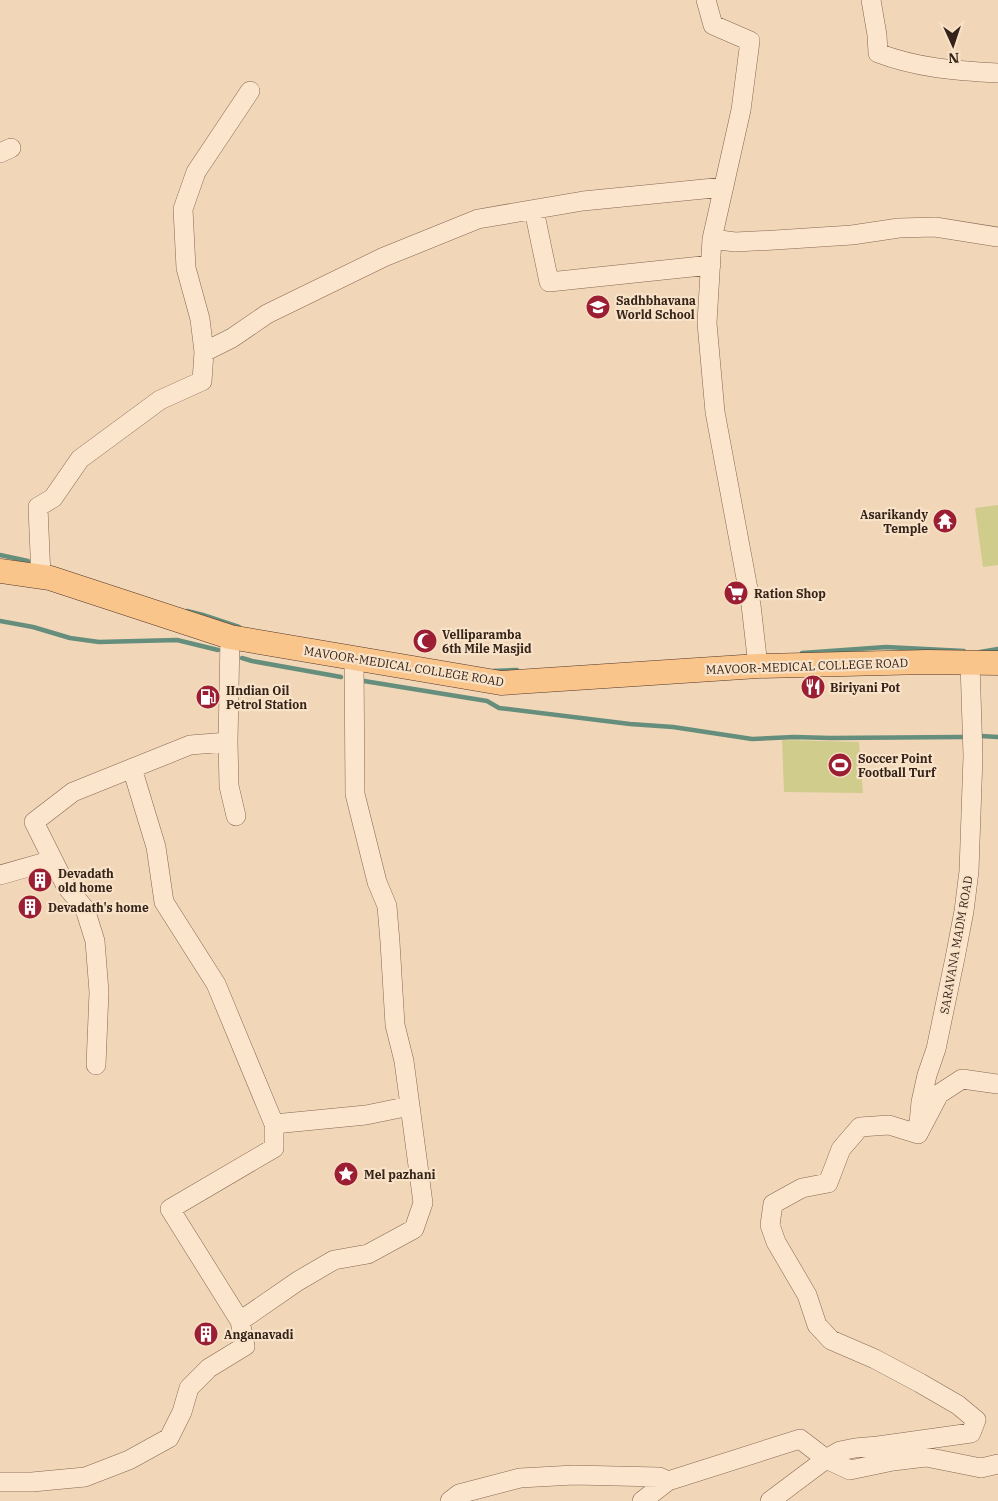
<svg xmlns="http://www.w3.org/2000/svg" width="998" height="1501" font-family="'IBM Plex Serif',serif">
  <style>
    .green { fill: #cfcc8c }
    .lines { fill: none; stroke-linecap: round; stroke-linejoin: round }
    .stream { stroke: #658e7d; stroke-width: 4.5 }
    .minor-casing { stroke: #886652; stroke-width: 20 }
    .major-casing { stroke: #543528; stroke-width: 25 }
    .minor { stroke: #fbe5cc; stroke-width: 19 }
    .major { stroke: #f9c58b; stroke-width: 24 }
    .labels { text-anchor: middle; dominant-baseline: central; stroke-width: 4.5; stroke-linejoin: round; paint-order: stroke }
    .poi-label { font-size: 12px; font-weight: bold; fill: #352219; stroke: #f8e2c8; text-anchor: start }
    .street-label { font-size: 12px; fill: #352219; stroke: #f8e2c8 }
  </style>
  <rect width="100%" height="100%" fill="#f1d7b8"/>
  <path class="green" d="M998,505V565L983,567L975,508Z
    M782,740L859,742L863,793L784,792Z"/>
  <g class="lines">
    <path class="stream" d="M0,555L28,561
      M187,611L203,615L239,627
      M0,621L33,627L70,638L99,642L177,640L218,650
      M980,652L998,649
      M802,653L886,647L964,651
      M242,658L252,661L341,677
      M493,671L517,670
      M364,681L487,701L499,708L630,724L673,727L752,739L794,737L830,738L962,737
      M981,736L998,737"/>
    <defs>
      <path id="minor" d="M706,0L713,25L750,41L741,110L712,239L707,323L715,412L751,605L758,666
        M871,0L877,35L878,53C917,68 957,71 998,73
        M0,153L11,148
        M534,210L549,282L711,265
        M712,239L735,242L775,240L852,235L899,228L935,227L998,237
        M204,352L232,338L267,314L384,257L478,219L583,201L724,187
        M41,577L38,507L53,498L80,459L160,400L202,381L204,352L200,319L186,268L183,209L196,172L250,91
        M228,742L229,786L236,816
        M132,768L156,847L164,902L216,984L274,1124
        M0,875L53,860
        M96,1065L99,992L95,941L85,909L66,886L34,822L73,792L190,745L228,742L230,637
        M919,1123L921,1102L927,1075L936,1049L955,958L964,911L969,871L973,756L970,663
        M240,1321L170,1209L274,1148V1124L366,1115L410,1106
        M0,1482H32L85,1477L129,1460L169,1438L182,1412L189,1388L209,1368L245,1346L240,1321L298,1281L334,1260L368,1254L414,1229L423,1203L404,1061L395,1025L390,942L387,906L377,882L355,794L354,658
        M450,1501L459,1494L520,1478L574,1475L659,1477L668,1481L800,1439L826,1459L840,1451L855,1448L878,1446L971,1433L976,1420L958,1405L920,1383L875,1359L831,1340L817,1325L807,1295L776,1242L770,1225L773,1204L802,1188L828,1183L841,1149L860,1127L889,1125L918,1134L939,1094L962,1079L998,1084
        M642,1501L668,1481
        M770,1501L826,1459L850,1470L893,1461L926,1457L981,1468L998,1464"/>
      <path id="major" d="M0,571L50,578L230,637L501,683L758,666L927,662L998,663"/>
    </defs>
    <use href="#minor" class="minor-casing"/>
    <use href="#major" class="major-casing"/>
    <use href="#minor" class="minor"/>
    <use href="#major" class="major"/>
  </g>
  <defs>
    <symbol id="school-disc" viewBox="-11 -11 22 22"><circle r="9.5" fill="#9b1e33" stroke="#f8e2c8"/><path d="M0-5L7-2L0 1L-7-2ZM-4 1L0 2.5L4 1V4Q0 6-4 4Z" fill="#fff"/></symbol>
    <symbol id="temple-disc" viewBox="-11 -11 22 22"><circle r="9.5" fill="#9b1e33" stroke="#f8e2c8"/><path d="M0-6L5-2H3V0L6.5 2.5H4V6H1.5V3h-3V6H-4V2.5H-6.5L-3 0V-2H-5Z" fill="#fff"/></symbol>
    <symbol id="supermarket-disc" viewBox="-11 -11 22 22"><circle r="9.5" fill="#9b1e33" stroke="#f8e2c8"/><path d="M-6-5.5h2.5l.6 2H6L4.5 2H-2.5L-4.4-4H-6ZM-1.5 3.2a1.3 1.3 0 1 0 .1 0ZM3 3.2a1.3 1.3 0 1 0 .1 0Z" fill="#fff"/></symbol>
    <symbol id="mosque-disc" viewBox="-11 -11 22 22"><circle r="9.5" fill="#9b1e33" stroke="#f8e2c8"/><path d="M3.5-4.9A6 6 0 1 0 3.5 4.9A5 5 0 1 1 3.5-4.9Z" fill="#fff"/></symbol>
    <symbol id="restaurant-disc" viewBox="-11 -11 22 22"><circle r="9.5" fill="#9b1e33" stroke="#f8e2c8"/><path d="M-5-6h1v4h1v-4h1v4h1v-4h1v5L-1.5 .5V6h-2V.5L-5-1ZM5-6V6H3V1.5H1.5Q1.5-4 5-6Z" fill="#fff"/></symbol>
    <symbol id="fuel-disc" viewBox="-11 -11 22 22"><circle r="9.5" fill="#9b1e33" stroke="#f8e2c8"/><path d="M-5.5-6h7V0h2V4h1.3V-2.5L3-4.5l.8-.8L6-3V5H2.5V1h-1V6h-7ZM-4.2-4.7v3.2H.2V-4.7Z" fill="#fff"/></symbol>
    <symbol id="stadium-disc" viewBox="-11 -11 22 22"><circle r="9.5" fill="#9b1e33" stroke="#f8e2c8"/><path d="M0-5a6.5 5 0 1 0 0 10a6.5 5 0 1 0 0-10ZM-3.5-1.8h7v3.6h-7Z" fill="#fff"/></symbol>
    <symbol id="building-disc" viewBox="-11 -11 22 22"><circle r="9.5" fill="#9b1e33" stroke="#f8e2c8"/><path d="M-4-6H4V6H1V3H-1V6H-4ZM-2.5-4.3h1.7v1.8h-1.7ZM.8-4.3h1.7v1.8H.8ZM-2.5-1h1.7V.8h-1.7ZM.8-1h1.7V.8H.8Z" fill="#fff"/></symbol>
    <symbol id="sight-disc" viewBox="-11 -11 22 22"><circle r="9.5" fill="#9b1e33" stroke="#f8e2c8"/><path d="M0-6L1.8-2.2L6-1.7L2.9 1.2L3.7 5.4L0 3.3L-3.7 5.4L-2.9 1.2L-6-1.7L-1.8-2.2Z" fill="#fff"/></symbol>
  </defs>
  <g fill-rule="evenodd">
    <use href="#school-disc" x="584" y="293" width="28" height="28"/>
    <use href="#temple-disc" x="931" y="507" width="28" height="28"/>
    <use href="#supermarket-disc" x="722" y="579" width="28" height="28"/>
    <use href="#mosque-disc" x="411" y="627" width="28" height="28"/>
    <use href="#restaurant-disc" x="799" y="673" width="28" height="28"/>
    <use href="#fuel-disc" x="194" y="683" width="28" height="28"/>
    <use href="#stadium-disc" x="826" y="751" width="28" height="28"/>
    <use href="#building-disc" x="26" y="866" width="28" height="28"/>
    <use href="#building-disc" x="16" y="893" width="28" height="28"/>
    <use href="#sight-disc" x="332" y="1160" width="28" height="28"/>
    <use href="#building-disc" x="192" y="1320" width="28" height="28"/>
  </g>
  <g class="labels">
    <g class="poi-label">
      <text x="616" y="300">Sadhbhavana<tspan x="616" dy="14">World School</tspan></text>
      <text x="928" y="514" text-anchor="end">Asarikandy<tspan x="928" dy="14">Temple</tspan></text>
      <text x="754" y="593">Ration Shop</text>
      <text x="442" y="634">Velliparamba<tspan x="442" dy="14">6th Mile Masjid</tspan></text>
      <text x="830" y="687">Biriyani Pot</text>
      <text x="226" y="690">IIndian Oil<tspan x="226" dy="14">Petrol Station</tspan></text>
      <text x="858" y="758">Soccer Point<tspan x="858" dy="14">Football Turf</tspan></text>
      <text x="58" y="873">Devadath<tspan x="58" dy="14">old home</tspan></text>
      <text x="48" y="907">Devadath's home</text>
      <text x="364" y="1174">Mel pazhani</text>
      <text x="224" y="1334">Anganavadi</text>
    </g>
    <g class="street-label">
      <text transform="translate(404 666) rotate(9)">MAVOOR-MEDICAL COLLEGE ROAD</text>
      <text transform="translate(807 666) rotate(-2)">MAVOOR-MEDICAL COLLEGE ROAD</text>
      <text transform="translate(956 945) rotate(-80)">SARAVANA MADM ROAD</text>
    </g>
  </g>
  <g transform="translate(953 45) rotate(177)" stroke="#f8e2c8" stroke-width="4" paint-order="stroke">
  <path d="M0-4L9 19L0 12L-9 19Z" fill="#352219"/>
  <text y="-8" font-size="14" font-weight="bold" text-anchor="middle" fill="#352219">N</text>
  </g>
</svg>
